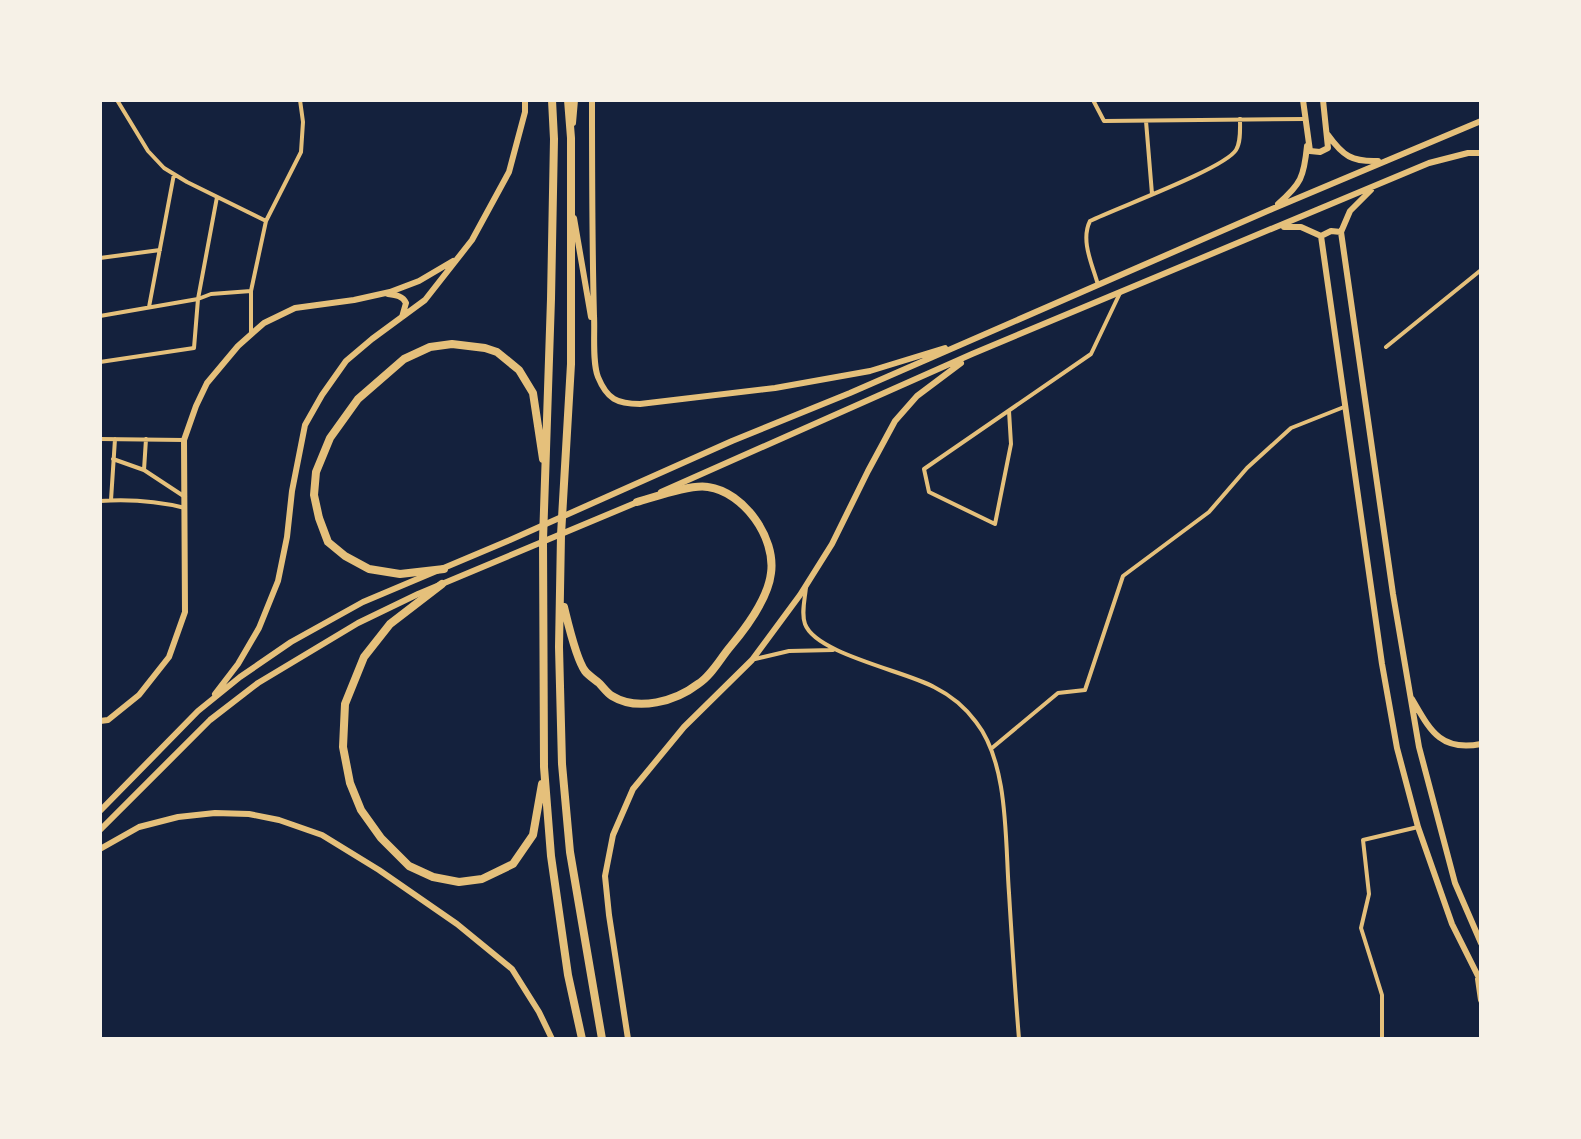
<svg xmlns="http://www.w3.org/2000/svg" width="1581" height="1139" font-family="'Crimson Pro',serif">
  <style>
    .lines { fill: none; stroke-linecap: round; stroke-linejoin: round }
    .minor { stroke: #e5c07b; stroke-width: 4 }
    .secondary { stroke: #e5c07b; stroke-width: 6 }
    .motorway { stroke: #e5c07b; stroke-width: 8 }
  </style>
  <rect width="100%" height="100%" fill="#14213d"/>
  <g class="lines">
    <path class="minor" d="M117,100L148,151L164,168L187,182L266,221
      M1093,100L1104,121L1305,119
      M1146,121L1152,194
      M100,258L160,250
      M1098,285C1093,266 1080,241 1090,221C1116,208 1224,169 1236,150C1241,142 1240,129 1240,119
      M149,307L174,174
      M100,316L198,299L211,294L251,291
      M251,335V291L266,221L301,152L303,122L300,100
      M1386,347L1481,270
      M100,362L194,348L198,299L217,197
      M1009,411L1011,444L995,524L929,492L924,469L1091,354L1120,293
      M100,439L184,440
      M113,459L144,470L146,439
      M144,470L185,497
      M111,500L115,439
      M100,501C129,499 157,501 185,508
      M806,587C805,599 801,613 805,624C816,654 905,671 934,687C950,695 965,707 976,722C1009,764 1005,841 1009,893C1012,942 1015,990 1019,1039
      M755,659L789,651L833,650
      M992,748L1058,693L1085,690L1123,576L1209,512L1247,468L1291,428L1344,407
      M1382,1039V995L1361,928L1369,894L1363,840L1418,827"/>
    <path class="secondary" d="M592,100C592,172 592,244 594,316C595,332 592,362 598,377C607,399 617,404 640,404L775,388L870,371L945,348
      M1303,100L1310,151L1320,152L1328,148L1323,100
      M573,123L575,100
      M1328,135C1343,156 1352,162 1378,161
      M1371,190L1350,211L1341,232L1393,594L1419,747L1455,883L1481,943
      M1278,204C1301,184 1304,177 1307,146
      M574,218L591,317
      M1284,227H1301L1321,236
      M1341,232L1331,231L1321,236L1382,664L1397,748L1418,827L1452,924L1481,982
      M388,294C396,295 403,296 406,303L402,317
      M661,492L972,354L1429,163L1468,153H1481
      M215,694L238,664L259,628L278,581L287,537L292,491L305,425L322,395L346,361L372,339L425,300L472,240L509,172L525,112V100
      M1412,699C1430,730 1440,752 1481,744
      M100,721L108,720L139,695L169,657L185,612L184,440L196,406L207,383L238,346L264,323L295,308L354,300L390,292L419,281L453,261
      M100,811L198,711L240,677L291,642L363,602L510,540L732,441L850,393L1272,209L1481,121
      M100,830L210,720L258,683L358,623L418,594L640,501
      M100,849L139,827L178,817L215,813L249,814L279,820L322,835L379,870L457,924L512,969L539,1012L552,1039
      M1478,979L1481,1000
      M628,1039L609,915L605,876L613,835L633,789L684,727L752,660L800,595L832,544L868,471L895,421L917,396L961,363"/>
    <path class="motorway" d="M552,100L554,139L551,299L543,540L544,767L551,856L568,975L582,1039
      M568,100L571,138V364L561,535L559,647L562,764L570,852L602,1039
      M444,569L400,574L369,569L345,556L328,542L319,518L314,495L316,472L330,438L358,399L404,359L430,347L452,344L485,348L497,352L519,370L533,393L543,459
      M442,584L390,624L364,657L345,704L343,747L350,783L361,810L381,838L409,866L433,877L459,882L482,879L513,864L533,835L542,784
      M564,607C568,623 576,659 585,671C588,675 594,679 599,683C603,687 607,693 612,696C638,712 676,701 698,684C711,676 720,659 730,647C746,628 768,599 771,573C776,538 744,492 708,487C691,484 655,497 637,502"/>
  </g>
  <rect width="1581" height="1139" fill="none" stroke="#f6f1e7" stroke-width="204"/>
</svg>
